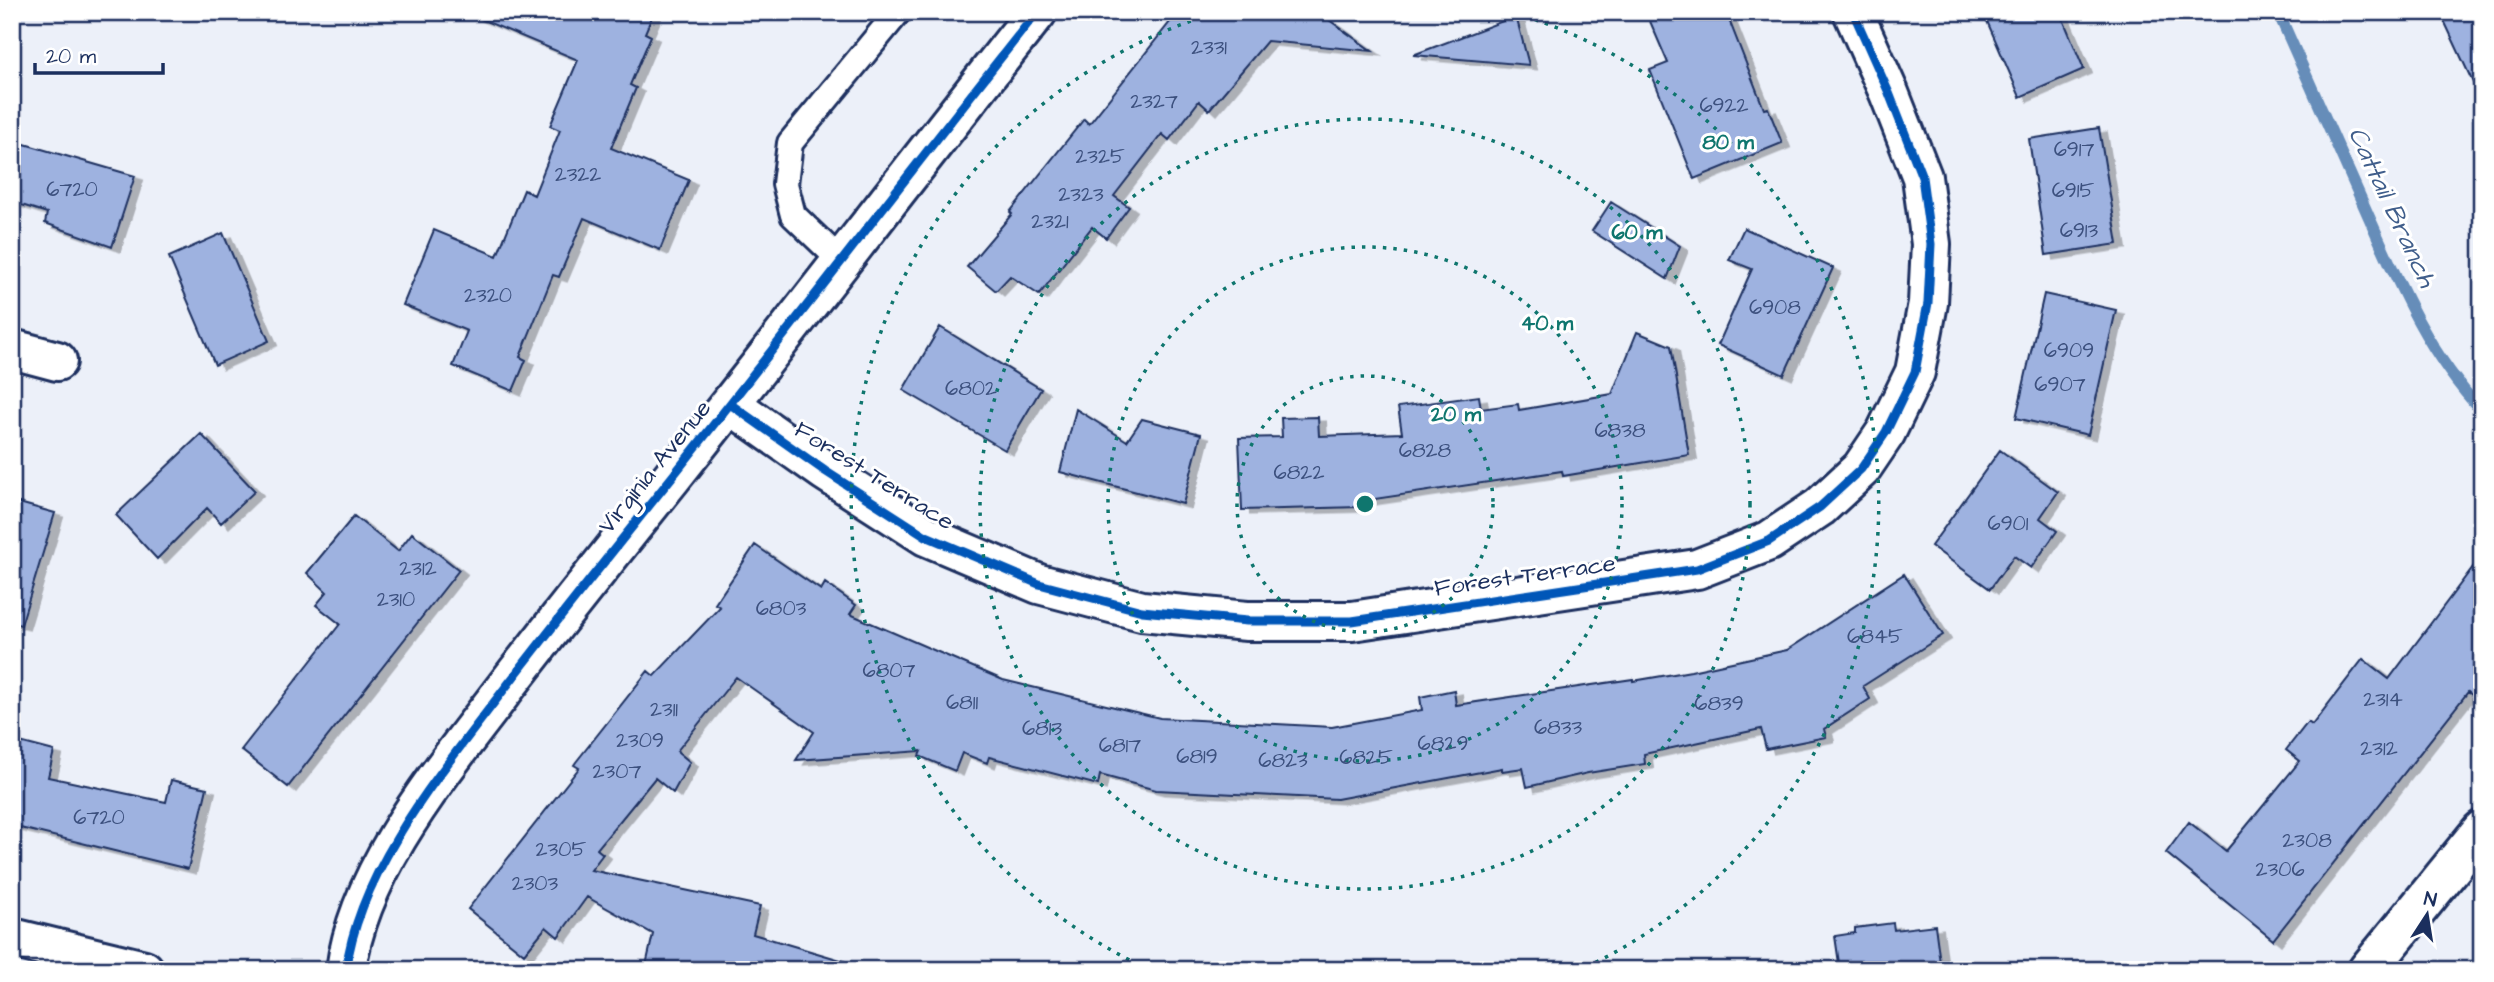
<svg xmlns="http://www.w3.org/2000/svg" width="2494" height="982" font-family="'Architects Daughter',sans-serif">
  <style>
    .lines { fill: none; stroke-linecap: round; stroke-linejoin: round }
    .stream { stroke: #668db9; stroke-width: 12 }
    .building { fill: #9eb2e0; stroke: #1b2f5e; stroke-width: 2; filter: url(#shadow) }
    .service-casing { stroke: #1b2f5e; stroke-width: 30 }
    .minor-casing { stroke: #1b2f5e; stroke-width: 44 }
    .tertiary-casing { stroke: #1b2f5e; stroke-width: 44 }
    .service { stroke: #fff; stroke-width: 24 }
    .minor { stroke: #fff; stroke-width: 38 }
    .tertiary { stroke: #fff; stroke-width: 38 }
    .cycleway-casing { stroke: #fff; stroke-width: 13 }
    .cycleway { stroke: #0057b8; stroke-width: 9 }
    .ring { fill: none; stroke: #0f766e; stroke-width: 3.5; stroke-dasharray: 3.5 7 }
    .labels { text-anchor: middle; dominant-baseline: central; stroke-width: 6; stroke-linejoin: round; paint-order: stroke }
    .number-label { font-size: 21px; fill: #3c507e }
    .street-label { font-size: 24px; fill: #1b2f5e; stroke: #fff }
    .water-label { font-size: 26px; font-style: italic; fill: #405e8b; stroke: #fff }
    .centre { fill: #0f766e; stroke: #fff; stroke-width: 3.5 }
    .ring-label { font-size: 21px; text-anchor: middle; font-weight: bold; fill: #0f766e; stroke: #fff; stroke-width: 6; stroke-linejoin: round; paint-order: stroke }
  </style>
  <defs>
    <filter id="shadow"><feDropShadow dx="8" dy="4.5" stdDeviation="0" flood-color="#0004"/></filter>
  </defs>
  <rect width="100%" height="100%" fill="#ecf0f9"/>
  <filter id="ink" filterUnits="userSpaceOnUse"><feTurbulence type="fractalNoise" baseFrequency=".0143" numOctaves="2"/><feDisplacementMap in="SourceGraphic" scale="14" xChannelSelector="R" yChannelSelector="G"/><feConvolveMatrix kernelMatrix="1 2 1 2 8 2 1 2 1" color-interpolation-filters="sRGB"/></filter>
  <g filter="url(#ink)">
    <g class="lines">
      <path class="stream" d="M2278,12C2307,77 2336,143 2365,208C2397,280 2427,353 2482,411"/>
    </g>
    <path class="building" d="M464,12H654L645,33L651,36L630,85L636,88L611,148L689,180L660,250L584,218L559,277L553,275L520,357L526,360L513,391L453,366L467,331L403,305L434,230L497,256L524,190L534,195L560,130L550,126L578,60Z
      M1178,12H1318L1372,51L1267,41L1209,110L1199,101L1169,140L1162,134L1114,196L1129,207L1106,238L1092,227L1039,295L1010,276L996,291L967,267L1012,214L1010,212L1084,119L1089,124Z
      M1646,12H1726L1764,109L1768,108L1782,143L1694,179L1650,70L1668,63Z
      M1983,12H2060L2084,69L2020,97Z
      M2440,12H2482V102Z
      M1516,16L1529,65L1413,55Z
      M2099,128L2118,244L2046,255L2029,139Z
      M21,143L135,176L112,247L45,223L47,213L12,202V172Z
      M1611,202L1680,246L1667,279L1592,231Z
      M1744,228L1833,268L1784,375L1718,345L1752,269L1729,260Z
      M223,233L269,341L215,365L169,257Z
      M2044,294L2116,310L2088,435L2016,418Z
      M940,327L1041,389L1005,450L903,390Z
      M1637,332L1671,346L1689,455L1563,476L1562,471L1361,501V507L1242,510L1239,438L1282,437L1281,418L1318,417L1319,436L1402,433L1398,407L1479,396L1481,409L1518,404L1519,410L1612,394Z
      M1076,409L1127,441L1142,419L1201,434L1183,504L1060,472Z
      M201,434L255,491L221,523L207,508L157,559L116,515Z
      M2000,450L2058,492L2040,518L2057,531L2031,568L2014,556L1990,589L1931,546Z
      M12,501L55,513L21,625L12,623Z
      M354,516L398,551L412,533L459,570L288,787L241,750L340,624L316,605L327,592L307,573Z
      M755,545L821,590L825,583L856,605L850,614L1003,680L1160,718L1332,727L1422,710L1420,697L1454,690L1456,705L1633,679V681L1691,671L1787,650L1904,574L1943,635L1863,686L1870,699L1824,729L1826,737L1766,749L1761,729L1644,754L1645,764L1588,773L1527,787L1523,768L1502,771V768L1337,799L1156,790L1100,775L1098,785L989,757L987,763L962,753L955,771L919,756L921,751L796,760L814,732L736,677L677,751L690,762L673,793L655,778L597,849L603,854L591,870L760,906L753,934L844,961L842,970H645L653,934L587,897L558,937L546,927L524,954L468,909L579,768L574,765L576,762L648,671L654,676L720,607L715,604Z
      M2482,555V703L2468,692L2273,940L2166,853L2189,822L2226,851L2300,761L2286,750L2308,722L2312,725L2363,659L2389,679Z
      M12,740L54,751L48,777L166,802L171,780L207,788L188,869L12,826Z
      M1893,923L1894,930L1935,925L1941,970H1840L1835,936L1855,933V928Z"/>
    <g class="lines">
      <defs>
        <path id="service" d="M841,261L793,215L785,184L790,143L898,12"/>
        <path id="minor" d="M12,349L57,361
          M730,404L825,471L926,536L1039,584L1142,611L1247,621H1352L1697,569L1769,541L1820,507L1861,469L1886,432L1915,372L1928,303L1931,244L1922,177L1889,93L1853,12
          M346,970C359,869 442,771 502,692C558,619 615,548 672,477C795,323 914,166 1037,12"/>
        <path id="tertiary" d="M12,938L144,970
          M2368,970L2482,830"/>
      </defs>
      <use href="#service" class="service-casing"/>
      <use href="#minor" class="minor-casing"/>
      <use href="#tertiary" class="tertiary-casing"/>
      <use href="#service" class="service"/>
      <use href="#minor" class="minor"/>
      <use href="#tertiary" class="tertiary"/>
      <defs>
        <path id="cycleway" d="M730,404L825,471L926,536L1039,584L1142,611L1247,621H1352L1697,569L1769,541L1820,507L1861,469L1886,432L1915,372L1928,303L1931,244L1922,177L1889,93L1853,12
          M346,970C359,869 442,771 502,692C558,619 615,548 672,477C795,323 914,166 1037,12"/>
      </defs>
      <use href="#cycleway" class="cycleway-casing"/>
      <use href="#cycleway" class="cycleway"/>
    </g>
  </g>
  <g class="ring">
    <circle cx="1365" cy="504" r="128"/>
    <circle cx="1365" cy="504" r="257"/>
    <circle cx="1365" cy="504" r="385"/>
    <path d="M1148 969A513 513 0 0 1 1215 13M1515 13A513 513 0 0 1 1582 969"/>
  </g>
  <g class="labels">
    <g class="number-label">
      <text x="1209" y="47">2331</text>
      <text x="1154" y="101">2327</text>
      <text x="1724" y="105">6922</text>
      <text x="2074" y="149">6917</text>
      <text x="1100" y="156">2325</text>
      <text x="578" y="174">2322</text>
      <text x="72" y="189">6720</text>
      <text x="2073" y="190">6915</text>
      <text x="1081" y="194">2323</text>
      <text x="1050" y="221">2321</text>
      <text x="2079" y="230">6913</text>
      <text x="488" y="295">2320</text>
      <text x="1775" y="307">6908</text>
      <text x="2069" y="350">6909</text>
      <text x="2060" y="384">6907</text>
      <text x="971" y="388">6802</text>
      <text x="1620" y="430">6838</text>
      <text x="1425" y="450">6828</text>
      <text x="1299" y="472">6822</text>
      <text x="2008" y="523">6901</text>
      <text x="418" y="568">2312</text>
      <text x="396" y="599">2310</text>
      <text x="781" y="608">6803</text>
      <text x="1875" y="636">6845</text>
      <text x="889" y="670">6807</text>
      <text x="2383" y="699">2314</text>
      <text x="962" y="702">6811</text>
      <text x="1719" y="703">6839</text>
      <text x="664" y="709">2311</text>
      <text x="1558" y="727">6833</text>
      <text x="1042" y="728">6813</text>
      <text x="640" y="740">2309</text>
      <text x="1443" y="743">6829</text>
      <text x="1120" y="745">6817</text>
      <text x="2379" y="748">2312</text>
      <text x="1197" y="756">6819</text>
      <text x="1366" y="757">6825</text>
      <text x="1283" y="760">6823</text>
      <text x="617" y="771">2307</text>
      <text x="99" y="817">6720</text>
      <text x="2307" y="840">2308</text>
      <text x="561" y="849">2305</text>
      <text x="2280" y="869">2306</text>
      <text x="535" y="883">2303</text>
    </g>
    <g class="street-label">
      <text transform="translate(655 467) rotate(-51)">Virginia Avenue</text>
      <text transform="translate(874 476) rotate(32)">Forest Terrace</text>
      <text transform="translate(1525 576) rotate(-8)">Forest Terrace</text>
    </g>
    <g class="water-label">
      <text transform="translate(2392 207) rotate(65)">Cattail Branch</text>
    </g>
  </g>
  <circle cx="1365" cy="504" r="10" class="centre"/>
  <g class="ring-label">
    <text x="1728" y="149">80 m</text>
    <text x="1637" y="239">60 m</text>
    <text x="1547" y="330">40 m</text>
    <text x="1456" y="421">20 m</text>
  </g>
  <rect width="2494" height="982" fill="none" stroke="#fff" stroke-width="42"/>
  <rect x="21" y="21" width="2452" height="940" fill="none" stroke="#1b2f5e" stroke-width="2.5" filter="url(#ink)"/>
  <g transform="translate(2427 915) rotate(12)" stroke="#ffffff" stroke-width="5" paint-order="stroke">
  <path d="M0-5L12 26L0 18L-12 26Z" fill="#1b2f5e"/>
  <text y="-10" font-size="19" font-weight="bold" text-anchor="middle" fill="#1b2f5e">N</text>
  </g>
  <path d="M35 63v10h128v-10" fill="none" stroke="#1b2f5e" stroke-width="3.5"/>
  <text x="46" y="63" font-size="21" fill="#1b2f5e" stroke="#ffffff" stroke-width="5" paint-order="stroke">20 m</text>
</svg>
